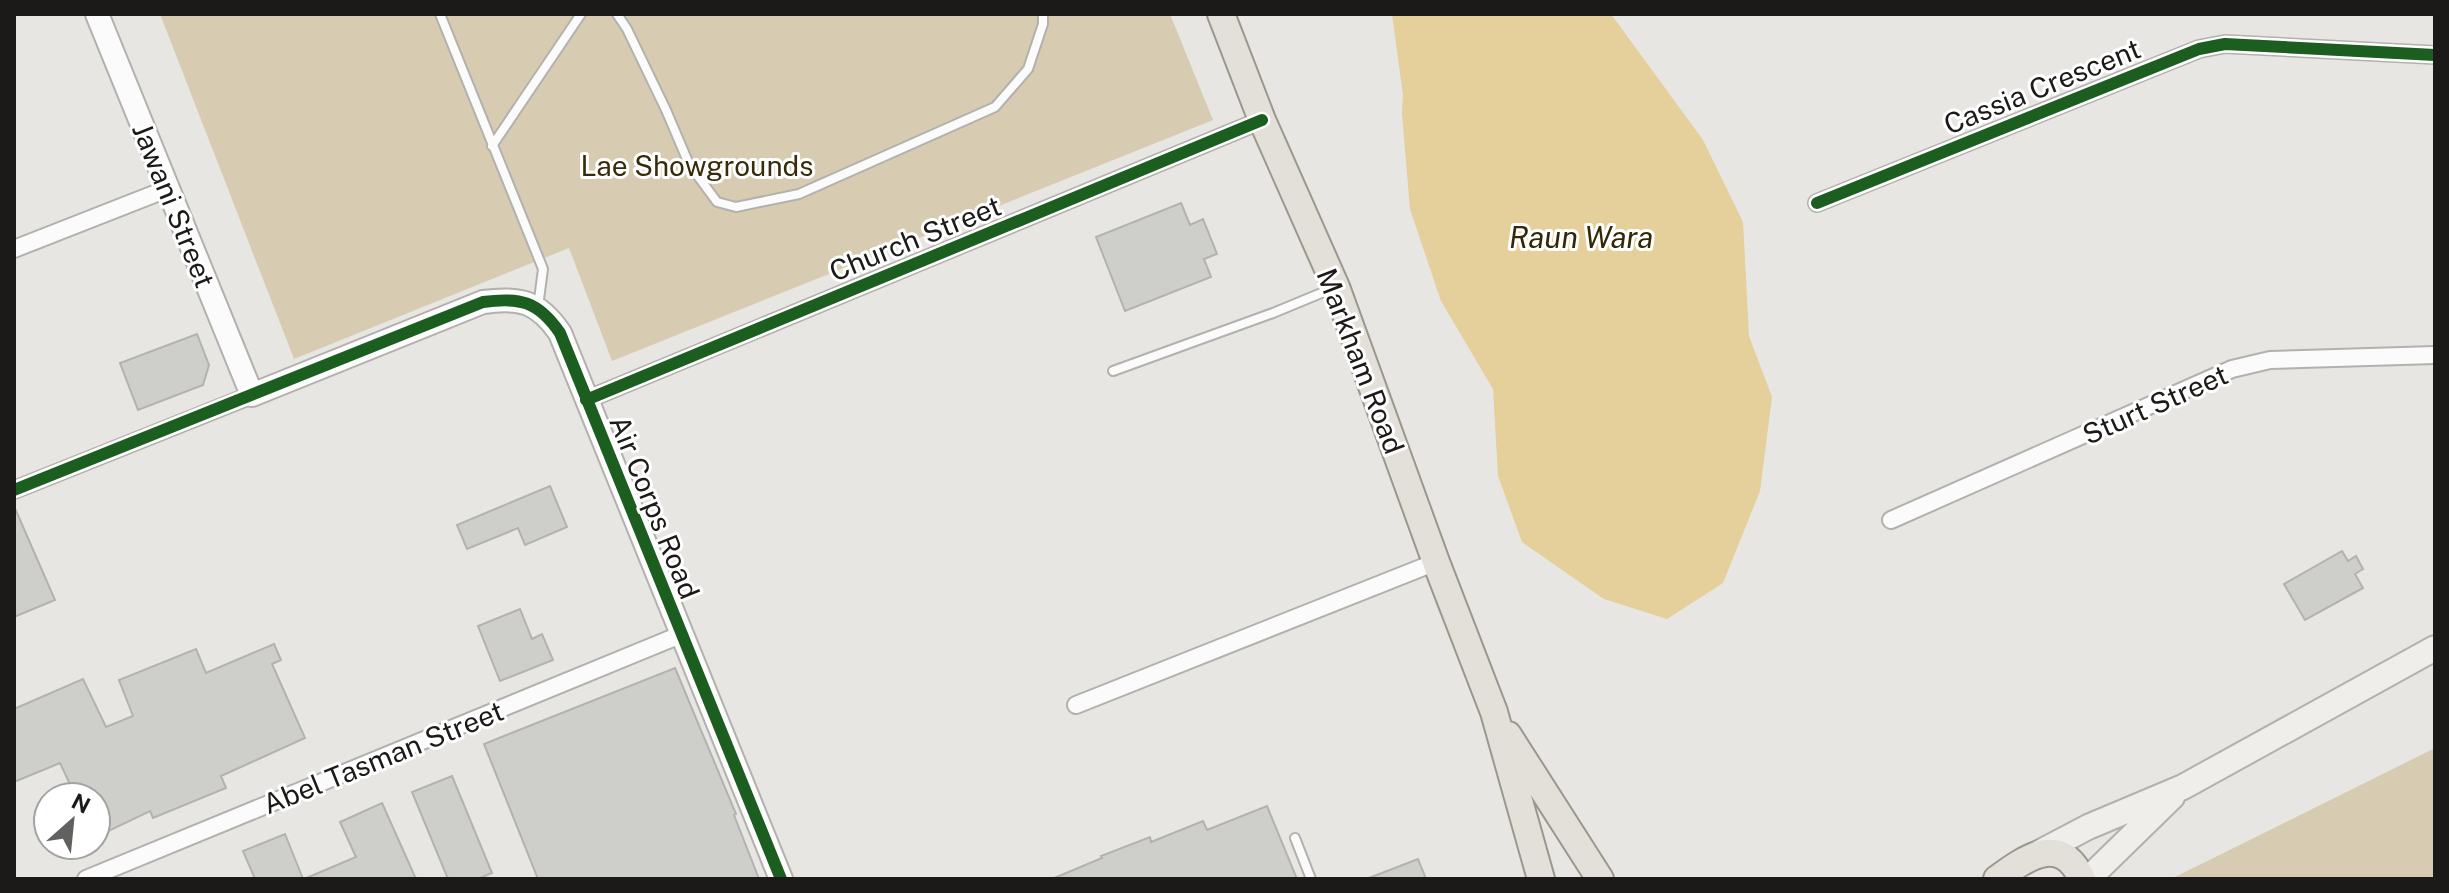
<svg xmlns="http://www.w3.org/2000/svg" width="2449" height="893" font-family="'Public Sans',sans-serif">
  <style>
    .green { fill: #d7ccb2 }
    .water { fill: #e5cf9a }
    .building { fill: #cececb; stroke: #b3b2b0; stroke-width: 2 }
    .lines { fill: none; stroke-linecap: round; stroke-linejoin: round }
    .service-casing { stroke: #b2b1ae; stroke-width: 12 }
    .minor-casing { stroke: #b2b1ae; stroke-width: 20 }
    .tertiary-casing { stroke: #b2b1ae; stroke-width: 26 }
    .secondary-casing { stroke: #b2b1ae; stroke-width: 28 }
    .primary-casing { stroke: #9c978b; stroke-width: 30 }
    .service { stroke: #fbfbfb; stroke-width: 8 }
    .minor { stroke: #fbfbfb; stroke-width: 16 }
    .tertiary { stroke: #fbfbfb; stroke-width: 22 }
    .secondary { stroke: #efeeeb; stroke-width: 24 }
    .primary { stroke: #e3e0d9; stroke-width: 26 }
    .cycleway-casing { stroke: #fff; stroke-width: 17 }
    .cycleway { stroke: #1b5e20; stroke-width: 12 }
    .labels { text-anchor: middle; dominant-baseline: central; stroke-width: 6; stroke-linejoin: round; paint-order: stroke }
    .street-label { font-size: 28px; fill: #1b1a18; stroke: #fff }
    .park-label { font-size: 28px; fill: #382b09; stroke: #fff }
    .water-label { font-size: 30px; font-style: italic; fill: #342705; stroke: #fff }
  </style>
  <rect width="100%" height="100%" fill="#e7e6e3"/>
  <path class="green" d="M160,14H1170L1213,120L612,361L569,248L294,359Z
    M2435,748V879H2171Z"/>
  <path class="water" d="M1392,14H1611L1703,140L1743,222L1749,336L1772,397L1760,491L1723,583L1667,619L1604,599L1522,542L1498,476L1493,389L1441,301L1410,209L1402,113L1403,95Z"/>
  <path class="building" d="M1181,203L1190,225L1203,219L1217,254L1204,259L1211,277L1125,311L1096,237Z
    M197,334L209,365L203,385L138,410L120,363Z
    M550,486L567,527L525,545L518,528L467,549L457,525Z
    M14,506L55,600L14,617Z
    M2342,551L2348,561L2356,556L2363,569L2355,574L2363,588L2305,620L2284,584Z
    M520,609L532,639L542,634L553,660L500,681L478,626Z
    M274,644L281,660L272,664L305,738L221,776L226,788L153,818L150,811L96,837V797H76L60,763L14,782V709L83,679L106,727L133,716L119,680L196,649L206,673Z
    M675,668L736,814L734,815L759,879H538L484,744Z
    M452,776L492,873L478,879H448L412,792Z
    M382,803L416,879H304L356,857L340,822Z
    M1267,806L1297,879H1052L1102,858L1101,856L1150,837L1151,842L1203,821L1207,830Z
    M285,834L303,879H255L243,851Z
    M1418,859L1426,879H1370L1369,878Z"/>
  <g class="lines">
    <defs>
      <path id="service" d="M440,14L543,269L538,307
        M617,14L627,29L666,110L689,164L717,202L736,207L799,194L995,107L1028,69L1043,24V14
        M492,146L581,14
        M1113,371L1273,313L1331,289
        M1295,838L1311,879"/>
      <path id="minor" d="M1817,203L2199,49L2225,44L2435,55
        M14,249L167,189
        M586,400L1262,120
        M14,490L252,395
        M1891,520L2232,369L2270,360L2435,355
        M1076,705L1436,562
        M86,879L680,635"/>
      <path id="tertiary" d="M97,14L252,395L483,302C520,297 538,301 560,333L781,879"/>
      <path id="secondary" d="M2037,854L2088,827L2183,787L2435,648
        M2088,879L2172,797"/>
      <path id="primary" d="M1221,14L1262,120L1336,287L1436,562L1494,712L1541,879
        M1508,735L1600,879
        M1997,879C2027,857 2061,833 2082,879"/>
    </defs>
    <use href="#service" class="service-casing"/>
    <use href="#minor" class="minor-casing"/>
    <use href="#tertiary" class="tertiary-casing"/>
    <use href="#secondary" class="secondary-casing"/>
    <use href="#primary" class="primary-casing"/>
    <use href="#service" class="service"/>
    <use href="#minor" class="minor"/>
    <use href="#tertiary" class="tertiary"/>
    <use href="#secondary" class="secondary"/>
    <use href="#primary" class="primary"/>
    <defs>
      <path id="cycleway" d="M1817,203L2199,49L2225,44L2435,55
        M586,400L1262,120
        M14,490L483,302C520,297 538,301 560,333L781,879"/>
    </defs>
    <use href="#cycleway" class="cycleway-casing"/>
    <use href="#cycleway" class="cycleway"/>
  </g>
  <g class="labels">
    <g class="street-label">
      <text transform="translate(2042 86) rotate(-22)">Cassia Crescent</text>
      <text transform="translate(174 205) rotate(68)">Jawani Street</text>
      <text transform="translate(915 238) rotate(-22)">Church Street</text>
      <text transform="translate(1361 361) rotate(69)">Markham Road</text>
      <text transform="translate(2155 404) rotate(-24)">Sturt Street</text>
      <text transform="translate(655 507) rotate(68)">Air Corps Road</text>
      <text transform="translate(383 757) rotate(-22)">Abel Tasman Street</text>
    </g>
    <g class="park-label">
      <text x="697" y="165">Lae Showgrounds</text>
    </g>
    <g class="water-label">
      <text x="1581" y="237">Raun Wara</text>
    </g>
  </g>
  <rect width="2449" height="893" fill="none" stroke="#1b1a18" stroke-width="32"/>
  <g transform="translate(72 821) rotate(27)"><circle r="38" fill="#ffffff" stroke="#a4a3a3" stroke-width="2"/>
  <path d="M0-6L14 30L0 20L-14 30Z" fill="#62615f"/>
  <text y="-12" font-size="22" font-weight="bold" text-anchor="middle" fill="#1b1a18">N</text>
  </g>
</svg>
